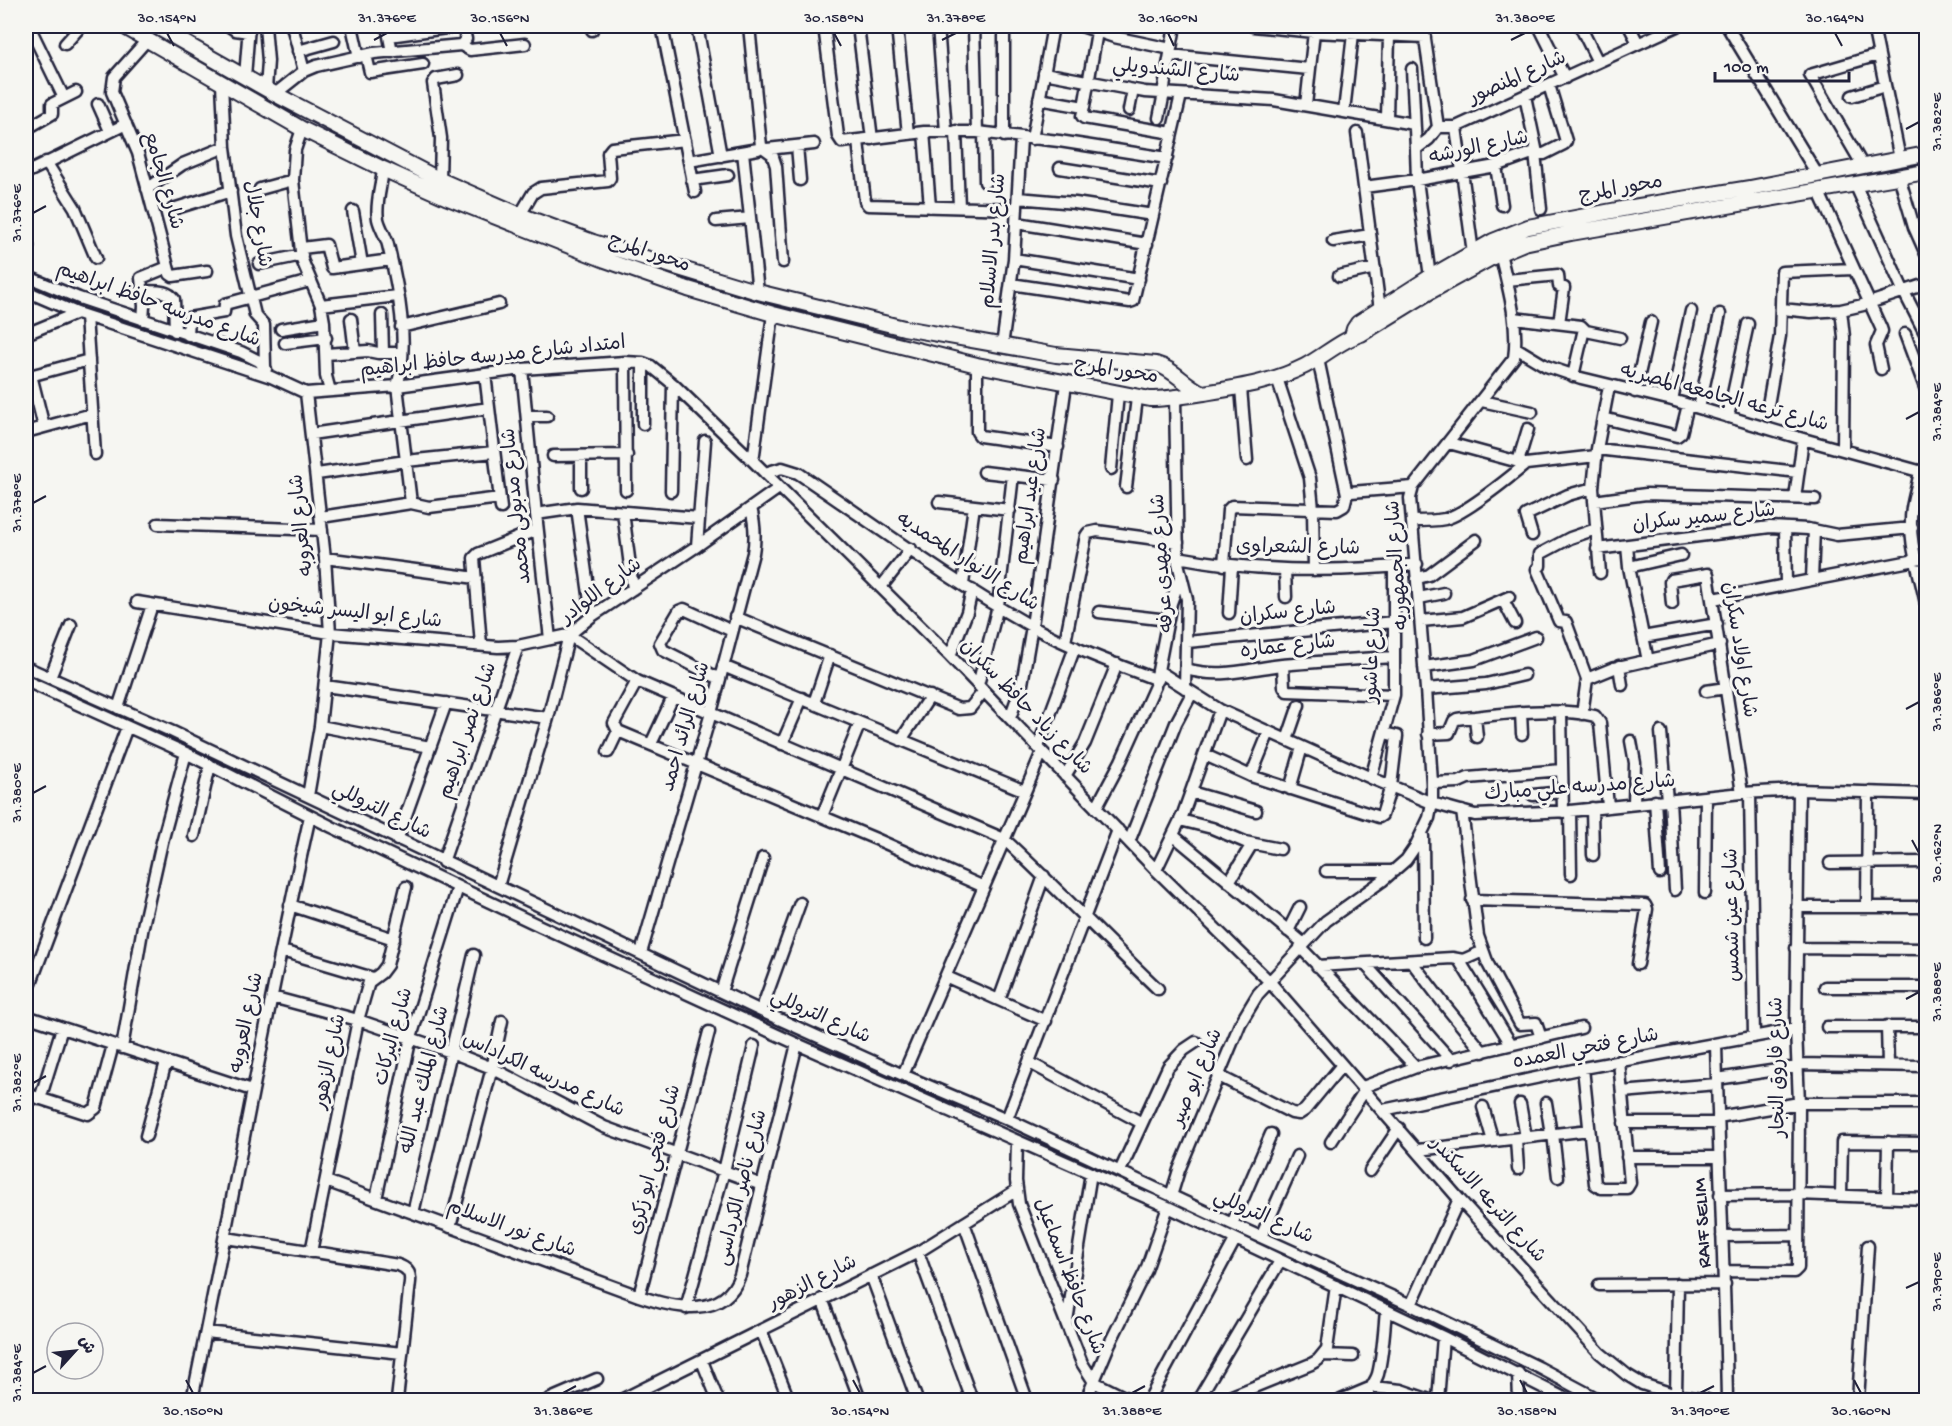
<svg xmlns="http://www.w3.org/2000/svg" width="1952" height="1426" font-family="'Gochi Hand','Playpen Sans Arabic',sans-serif">
  <style>
    .lines { fill: none; stroke-linecap: round; stroke-linejoin: round }
    .minor-casing { stroke: #22223b; stroke-width: 15 }
    .major-casing { stroke: #22223b; stroke-width: 18 }
    .minor { stroke: #f6f6f2; stroke-width: 10 }
    .major { stroke: #f6f6f2; stroke-width: 14 }
    .ticks { fill: none; stroke: #22223b; stroke-width: 2 }
    .labels { text-anchor: middle; dominant-baseline: central; stroke-width: 6; stroke-linejoin: round; paint-order: stroke }
    .street-label { font-size: 20px; fill: #22223b; stroke: #f6f6f2 }
    .neatline { fill: none; stroke: #22223b; stroke-width: 2 }
    .ticks-label { font-size: 15px; text-anchor: middle; fill: #22223b }
  </style>
  <rect width="100%" height="100%" fill="#f6f6f2"/>
  <filter id="ink" filterUnits="userSpaceOnUse"><feTurbulence type="fractalNoise" baseFrequency=".0167" numOctaves="2"/><feDisplacementMap in="SourceGraphic" scale="12" xChannelSelector="R" yChannelSelector="G"/><feConvolveMatrix kernelMatrix="1 2 1 2 8 2 1 2 1" color-interpolation-filters="sRGB"/></filter>
  <g filter="url(#ink)">
    <g class="lines">
      <defs>
        <path id="minor" d="M29,26L64,98
          M229,26L235,30L249,32
          M265,26L268,61L266,89
          M292,26L304,71
          M352,26L359,57
          M387,26L392,52
          M591,26L592,30
          M662,26L695,192
          M697,26L721,156
          M824,26L838,136L842,142L924,132H977L1059,141L1167,158
          M858,26L872,139
          M897,26L908,134
          M938,26L946,131
          M974,26L977,132
          M1004,26V136
          M1081,26L1114,37L1171,49
          M1253,26L1314,32L1425,37
          M1423,26L1438,127L1429,139L1416,149L1417,180L1430,277
          M1539,26L1565,78
          M1580,26L1598,62
          M1629,26L1638,43
          M1727,26L1817,174
          M1873,26L1900,159
          M389,36L461,26
          M147,40L114,77L112,92L138,153L170,274L173,276L207,271
          M65,44L81,26
          M461,45L470,50L525,44
          M461,45L466,39L463,26
          M298,51L334,41
          M366,55L370,72L423,64
          M1170,55L1309,69
          M1412,69L1416,149
          M1044,73L1145,92L1274,100L1414,124
          M245,77L249,26
          M222,84L225,147L236,236L255,315L264,325L265,366
          M1163,93L1175,26
          M275,94L304,71L316,66L374,53L461,45
          M1525,96L1537,153
          M1852,96L1885,86
          M1039,99L1084,107L1082,116L1084,118L1172,133
          M98,104L110,131
          M1306,105L1314,32
          M1084,107L1098,26
          M1129,110L1133,90
          M1344,111L1353,34
          M1159,118L1164,93
          M1387,118L1389,36
          M1438,127H1456L1677,26
          M1456,127L1473,253
          M26,129L52,114V104L76,92
          M302,129L295,150L293,180L302,260L321,305L324,322L326,376L330,391
          M956,131L959,207
          M924,132L930,207
          M984,133L985,182
          M1357,133L1380,310
          M1032,139L1053,26
          M858,141L865,201L868,205L1017,209
          M761,146L772,154L776,166L783,262
          M797,146L800,180
          M767,149L814,144
          M743,152L758,292
          M1535,153L1541,209
          M689,161L758,149L761,146L749,26
          M46,162L75,208L96,258
          M1496,166L1502,205
          M1863,166L1810,75L1878,55
          M1060,168L1161,184
          M383,169C382,184 375,204 378,219C380,228 386,236 388,245C398,286 410,345 397,386L411,503
          M26,173L126,124
          M1899,176L1914,227L1926,254
          M440,180L441,138L433,83L436,79L458,75
          M692,180L728,175
          M1855,184L1904,292L1926,335
          M1364,187L1417,180L1496,166L1532,153L1544,154L1564,144L1566,141L1549,85
          M147,189L183,164L225,147
          M260,189L293,180
          M1818,190L1881,328L1882,331L1876,345L1881,369
          M1018,198L1075,203L1153,215
          M173,209L231,191
          M353,211L362,264
          M520,215L533,193L541,188L608,181L610,178L608,153L612,148L685,140
          M716,221L750,218
          M1017,223L1147,244
          M26,241L28,246L26,249
          M1333,241L1370,235
          M302,248L326,245L332,268L391,260
          M1014,259L1139,279
          M259,264L302,255
          M26,276L79,298L241,352L259,361L266,369
          M1339,276L1375,268
          M1507,280L1558,275L1559,286L1564,288L1559,323
          M1011,284L1130,302L1133,301L1181,95
          M26,291L77,313L271,377L306,393L397,386L522,369L625,362L643,363L651,366L673,384L753,461L950,656L1156,870L1269,981L1459,1199L1600,1353L1627,1375L1642,1384L1676,1395L1707,1400
          M143,291C154,292 167,289 174,299L175,331
          M321,305L397,296
          M1782,309L1811,312L1841,310L1863,305L1926,284
          M1841,310L1844,337L1843,450
          M382,315L383,353
          M86,316L95,454
          M1514,318L1581,326L1586,331L1620,338
          M351,319L355,352
          M143,320L144,306L141,278L168,267
          M401,327L499,304
          M281,329L324,322
          M26,334L77,313
          M1905,334L1926,390
          M188,335L189,318L224,312L225,304L310,281
          M285,343L326,338
          M1002,346L1014,259L1021,138
          M1516,348L1546,366L1581,378L1672,400L1803,439L1926,473
          M326,354L368,351L378,353H401
          M1318,359L1347,494
          M625,362L626,490
          M977,365V432L980,436L1058,447
          M522,369L536,514L550,639
          M485,374L501,508
          M31,375L44,427
          M1573,376L1584,329
          M26,377L89,360
          M1277,378L1310,478L1313,509L1314,570
          M1241,388L1247,460
          M1635,392L1651,322
          M306,393L325,558L330,633L320,726L308,796
          M1175,398L1178,563L1187,599L1185,688
          M1672,400L1691,311
          M1482,401L1532,412
          M1768,405L1780,336L1782,272L1853,269
          M1699,408L1720,314
          M527,416H547
          M1728,417L1748,324
          M1603,418L1677,436L1681,433L1688,405
          M643,424V363
          M26,432L92,414
          M311,434L489,408
          M1449,443L1526,464L1596,456
          M1597,449L1798,472
          M553,456L627,455
          M753,461L773,314
          M1518,462L1528,429
          M1111,469L1118,394
          M1920,471C1918,483 1914,496 1912,508C1907,540 1920,573 1926,604
          M984,472L1054,480
          M765,473L782,468L798,473C875,525 950,581 1031,626C1071,648 1115,664 1158,680
          M317,474L406,461L494,452
          M1126,487L1137,398
          M581,488V456
          M671,491L673,384
          M1795,498L1803,439
          M1594,501L1646,494L1815,499
          M939,502L1010,510
          M577,508L592,616
          M623,512L633,589
          M536,514L577,508L699,518
          M321,517L411,503L429,507L500,498
          M1412,521C1423,521 1435,521 1445,519C1465,514 1509,478 1526,464
          M158,524L322,530
          M1785,528L1786,584
          M1532,535L1526,515L1568,495L1593,488
          M697,546L705,441
          M1627,546L1629,567L1648,661
          M1597,549L1770,527L1808,529L1837,535L1912,528
          M1178,557C1257,572 1337,573 1417,564
          M325,558L476,578
          M1224,565L1228,510L1232,506L1337,510L1344,506L1347,494L1351,492L1413,487
          M1629,567L1681,555
          M1285,569L1286,597
          M1600,573L1593,488L1597,449L1609,386
          M1418,578L1429,575L1476,540
          M1812,579L1814,530
          M963,584L974,506
          M881,587L911,549
          M1419,598L1444,593
          M1713,599L1926,558
          M1503,600L1515,623
          M137,602L330,633L498,647L518,646L569,635L637,681L1004,839C1057,888 1106,940 1158,989
          M1672,604L1670,582L1671,580L1708,574L1742,793
          M1099,612L1168,620
          M1229,613L1232,566
          M735,617L959,709L970,708L984,691
          M1421,621L1463,617L1509,597
          M1643,637L1717,624
          M1065,642L1086,536L1088,533L1097,531L1178,542
          M1187,642L1394,622
          M481,645L474,558L478,554L537,530
          M950,656L967,612L972,590
          M1283,665L1284,687L1287,691L1394,695
          M723,666L1025,791
          M1619,666L1622,685
          M26,667L173,732L761,1011L903,1075L1007,1119L1232,1224L1411,1305L1540,1368L1600,1400
          M1424,667L1474,660L1536,637
          M1186,669C1221,679 1247,669 1282,665C1319,661 1357,659 1394,657
          M1160,672L1220,710L1269,732L1371,778L1432,803L1475,815L1570,811L1742,793L1799,790L1926,794
          M50,678L71,625
          M720,679L663,650L660,643L679,611L684,609L732,631
          M1587,679L1614,668L1720,644
          M26,681L186,753L332,827L540,926L797,1044L1168,1207L1443,1337L1568,1400
          M637,681L614,723L618,731L876,839L984,887
          M978,685L998,606L1013,475
          M325,686L548,718
          M1426,689L1486,684L1524,675
          M1706,691L1726,688
          M814,703L830,655
          M118,708L152,605
          M1521,712L1522,734
          M1561,713L1563,812
          M1582,714L1587,679L1566,622L1559,621L1537,569L1540,566V554L1570,538L1596,529
          M1475,717L1477,737
          M1010,718L1022,684L1032,626L1066,384
          M320,726L430,747
          M1661,732L1667,800
          M1428,734L1449,733L1454,721L1457,719C1498,714 1555,706 1595,716L1600,723L1608,806
          M901,740L930,696
          M1287,740L1299,705
          M1631,741L1635,763L1634,804
          M651,744L673,697
          M782,744L802,698
          M1038,747L1075,647
          M608,752L618,731
          M1205,755L1251,776L1379,817L1382,815L1391,786L1397,736L1384,733
          M1065,776L1085,743L1117,664
          M1251,776L1269,732
          M1371,778L1394,695V566
          M1432,783L1459,782L1468,778L1562,770
          M1290,789L1302,747
          M1191,792L1256,811
          M1750,793L1754,1037
          M1533,795L1562,792
          M1670,800L1675,890
          M1655,801L1660,873
          M1096,808L1121,761L1155,686L1171,603L1181,575
          M1592,808L1593,855
          M1462,811L1478,936L1488,964L1520,1024L1536,1023L1541,1038
          M1570,811L1571,874
          M822,816L860,723
          M1180,820L1212,828L1245,842L1280,849
          M194,836L210,765
          M1174,836L1303,943
          M1423,836L1424,938
          M397,840L446,703
          M1129,842L1176,723L1192,693
          M443,862L518,646
          M1830,863L1926,862
          M1156,870L1183,814L1220,710
          M1326,871H1394
          M1229,882L1252,844
          M498,886L548,718L569,635L592,616L697,546L779,488
          M1705,893L1706,797
          M1472,900L1645,905L1647,909L1638,964
          M290,905L394,939
          M1797,907H1926
          M1867,907L1868,792
          M1288,931L1300,907
          M1300,947L1416,1067
          M1796,948L1926,949
          M282,951L373,978
          M641,953L711,713L753,553C756,537 755,524 751,508
          M1459,960L1511,1044
          M1411,961L1447,1008L1483,1052
          M1365,964L1451,1060
          M1317,966L1452,958L1463,960L1483,951
          M947,977L1046,1021
          M1825,987H1926
          M721,992L763,858
          M26,996L127,727
          M272,997L358,1020L451,1052L492,1068L604,1127L762,1185
          M999,1000L1044,876
          M761,1011L800,903
          M26,1016L252,1090
          M1887,1026L1888,1065
          M1827,1027H1926
          M1716,1044C1719,1163 1725,1282 1727,1400
          M122,1048L143,926L162,842L186,753
          M1030,1063L1142,1123
          M1797,1064L1926,1066
          M1583,1068L1595,1184L1601,1188H1627L1630,1183L1619,1061
          M903,1075L1042,752
          M1219,1076L1292,1113L1299,1114L1305,1110L1342,1065
          M1717,1079L1797,1067
          M1363,1087L1416,1067L1581,1028
          M1622,1092L1717,1084
          M26,1094L88,1114L96,1108L113,1045
          M40,1099L62,1028
          M1546,1103L1551,1134
          M1520,1104L1526,1137
          M1483,1107L1493,1141
          M1383,1110L1583,1068L1796,1029
          M1718,1117L1799,1103H1926
          M1007,1119L1118,830
          M1624,1123H1718
          M1553,1134L1558,1177
          M146,1136L166,1062
          M1516,1139L1518,1169
          M1017,1141L1016,1181L1019,1204L1082,1363L1094,1382L1130,1400
          M1331,1142L1365,1090
          M1418,1150L1589,1130
          M1627,1157H1719
          M1120,1171L1168,1067L1184,1050L1196,1042
          M1370,1171L1399,1128
          M326,1181L639,1296C674,1308 724,1320 740,1275L797,1044
          M1720,1195L1798,1194L1926,1199
          M1841,1195L1842,1142L1926,1143
          M1171,1196L1179,1170L1240,1024L1258,994L1326,921L1382,881L1406,860L1415,847L1429,818L1432,803V783L1426,689L1410,498L1413,487L1514,358C1519,323 1508,287 1500,253
          M1887,1197L1888,1142
          M376,1199L411,1037L458,887
          M413,1213L474,955
          M964,1223L1027,1400
          M1232,1224L1271,1134
          M450,1227L492,1068L502,1021
          M1722,1236L1798,1235
          M1261,1237L1297,1156
          M226,1238L398,1265C407,1268 411,1273 410,1282L397,1400
          M311,1252L358,1020L369,982L381,973L387,965L406,887
          M918,1252L972,1400
          M1724,1271L1794,1272L1798,1268L1799,1103L1796,1029L1799,790
          M871,1275L917,1400
          M1599,1285L1725,1284
          M639,1296L709,1032
          M822,1299L860,1400
          M1411,1305L1459,1199
          M686,1308L724,1171L754,1046
          M1067,1321L1091,1173
          M761,1330L789,1400
          M206,1332L402,1353
          M1324,1355L1353,1356
          M702,1361L718,1400
          M1518,1373L1519,1400
          M1676,1395L1678,1284
          M192,1400C232,1206 266,1010 310,816
          M548,1400L597,1379
          M621,1400L918,1252L1017,1190
          M1086,1400L1109,1345L1146,1270L1168,1207
          M1149,1400L1235,1240
          M1198,1400L1280,1261
          M1222,1400L1311,1364L1318,1360L1327,1349L1336,1286
          M1341,1400L1372,1387L1401,1390L1430,1400
          M1366,1400C1367,1390 1375,1384 1378,1374C1383,1354 1384,1331 1386,1310
          M1438,1400L1443,1337
          M1858,1400L1868,1246"/>
        <path id="major" d="M123,26L302,129L383,169L448,198L605,260L688,289L773,314L977,365L1150,399C1168,399 1185,396 1204,393C1240,387 1273,382 1305,366C1324,356 1341,340 1361,334L1431,291L1500,253L1524,243L1571,233L1926,172
          M155,26L275,94L440,180L520,215L593,242L758,292L904,328L1056,355L1156,364C1172,368 1185,385 1202,393
          M1352,336L1354,329L1358,323L1430,277L1493,241L1528,227L1633,207L1750,188L1926,154"/>
      </defs>
      <use href="#minor" class="minor-casing"/>
      <use href="#major" class="major-casing"/>
      <use href="#minor" class="minor"/>
      <use href="#major" class="major"/>
    </g>
  </g>
  <path class="ticks" d="M167,33L174,46M500,33L507,46M834,33L841,46M1168,33L1174,46M1835,33L1842,46M374,40L387,33M942,40L956,33M1511,40L1525,33M1906,129L1919,122M33,213L46,206M1906,419L1919,412M33,503L46,496M1906,709L1919,702M33,793L46,786M1912,840L1919,853M1906,999L1919,992M33,1083L46,1076M1906,1288L1919,1282M33,1373L46,1366M186,1380L193,1393M853,1380L860,1393M1520,1380L1527,1393M1854,1380L1861,1393M563,1393L576,1386M1132,1393L1145,1386M1700,1393L1714,1386"/>
  <g class="labels">
    <g class="street-label">
      <text transform="translate(1176 72) rotate(5)">شارع الشندويلي</text>
      <text transform="translate(1518 79) rotate(-24)">شارع المنصور</text>
      <text transform="translate(1479 149) rotate(-12)">شارع الورشه</text>
      <text transform="translate(162 181) rotate(74)">شارع الجامع</text>
      <text transform="translate(1621 190) rotate(-10)">محور المرج</text>
      <text transform="translate(256 224) rotate(80)">شارع جلال</text>
      <text transform="translate(995 241) rotate(-85)">شارع بدر الاسلام</text>
      <text transform="translate(649 254) rotate(19)">محور المرج</text>
      <text transform="translate(158 306) rotate(20)">شارع مدرسه حافظ ابراهيم</text>
      <text transform="translate(493 358) rotate(-6)">امتداد شارع مدرسه حافظ ابراهيم</text>
      <text transform="translate(1116 372) rotate(9)">محور المرج</text>
      <text transform="translate(1724 399) rotate(15)">شارع ترعه الجامعه المصريه</text>
      <text transform="translate(1032 496) rotate(-82)">شارع عيد ابراهيم</text>
      <text transform="translate(518 506) rotate(-96)">شارع مدبولى محمد</text>
      <text transform="translate(1704 519) rotate(-6)">شارع سمير سكران</text>
      <text transform="translate(303 525) rotate(-96)">شارع العروبه</text>
      <text transform="translate(1298 549) rotate(1)">شارع الشعراوى</text>
      <text transform="translate(967 563) rotate(33)">شارع الانوار المحمديه</text>
      <text transform="translate(1164 563) rotate(-94)">شارع مهدى عرفه</text>
      <text transform="translate(1399 565) rotate(-94)">شارع الجمهوريه</text>
      <text transform="translate(602 592) rotate(-37)">شارع اللوادر</text>
      <text transform="translate(355 614) rotate(6)">شارع ابو اليسر شيخون</text>
      <text transform="translate(1288 614) rotate(-6)">شارع سكران</text>
      <text transform="translate(1288 648) rotate(-6)">شارع عماره</text>
      <text transform="translate(1738 650) rotate(81)">شارع اولاد سكران</text>
      <text transform="translate(1374 655) rotate(-88)">شارع عاشور</text>
      <text transform="translate(1025 708) rotate(46)">شارع زياد حافظ سكران</text>
      <text transform="translate(687 727) rotate(-74)">شارع الرائد احمد</text>
      <text transform="translate(469 731) rotate(-71)">شارع نصر ابراهيم</text>
      <text transform="translate(1580 789) rotate(-4)">شارع مدرسه علي مبارك</text>
      <text transform="translate(381 812) rotate(26)">شارع التروللي</text>
      <text transform="translate(1734 915) rotate(-91)">شارع عين شمس</text>
      <text transform="translate(820 1018) rotate(24)">شارع التروللي</text>
      <text transform="translate(248 1023) rotate(-78)">شارع العروبه</text>
      <text transform="translate(395 1037) rotate(-75)">شارع البركات</text>
      <text transform="translate(1586 1050) rotate(-11)">شارع فتحي العمده</text>
      <text transform="translate(331 1062) rotate(-78)">شارع الزهور</text>
      <text transform="translate(1779 1067) rotate(-91)">شارع فاروق النجار</text>
      <text transform="translate(543 1076) rotate(25)">شارع مدرسه الكراداس</text>
      <text transform="translate(1198 1078) rotate(-67)">شارع ابو صير</text>
      <text transform="translate(426 1080) rotate(-76)">شارع الملك عبد الله</text>
      <text transform="translate(656 1160) rotate(-75)">شارع فتحي ابو زكرى</text>
      <text transform="translate(743 1188) rotate(-76)">شارع ناصر الكرداسى</text>
      <text transform="translate(1487 1201) rotate(48)">شارع الترعه الاسكندر</text>
      <text transform="translate(1263 1218) rotate(24)">شارع التروللي</text>
      <text transform="translate(1704 1223) rotate(-93)">RAIF SELIM</text>
      <text transform="translate(511 1230) rotate(20)">شارع نور الاسلام</text>
      <text transform="translate(1068 1277) rotate(69)">شارع حافظ اسماعيل</text>
      <text transform="translate(813 1284) rotate(-27)">شارع الزهور</text>
    </g>
  </g>
  <rect width="1952" height="1426" fill="none" stroke="#f6f6f2" stroke-width="66"/>
  <g transform="translate(75 1351) rotate(63)"><circle r="28" fill="#f6f6f2" stroke="#a1a1a9" stroke-width="1.5"/>
  <path d="M0-4.5L10 22L0 15L-10 22Z" fill="#22223b"/>
  <text y="-9" font-size="16" font-weight="bold" text-anchor="middle" fill="#22223b">ش</text>
  </g>
  <path d="M1715 72v9h134v-9" fill="none" stroke="#22223b" stroke-width="3"/>
  <text x="1724" y="72" font-size="18" fill="#22223b" stroke="#f6f6f2" stroke-width="4.5" paint-order="stroke">100 m</text>
  <rect x="33" y="33" width="1886" height="1360" class="neatline"/>
  <g class="ticks-label">
    <text x="167" y="22">30.154°N</text>
    <text x="387" y="22">31.376°E</text>
    <text x="500" y="22">30.156°N</text>
    <text x="834" y="22">30.158°N</text>
    <text x="956" y="22">31.378°E</text>
    <text x="1168" y="22">30.160°N</text>
    <text x="1525" y="22">31.380°E</text>
    <text x="1835" y="22">30.164°N</text>
    <text transform="translate(1936 122) rotate(-90)" y="5">31.382°E</text>
    <text transform="translate(16 213) rotate(-90)" y="5">31.376°E</text>
    <text transform="translate(1936 412) rotate(-90)" y="5">31.384°E</text>
    <text transform="translate(16 503) rotate(-90)" y="5">31.378°E</text>
    <text transform="translate(1936 702) rotate(-90)" y="5">31.386°E</text>
    <text transform="translate(16 793) rotate(-90)" y="5">31.380°E</text>
    <text transform="translate(1936 853) rotate(-90)" y="5">30.162°N</text>
    <text transform="translate(1936 992) rotate(-90)" y="5">31.388°E</text>
    <text transform="translate(16 1083) rotate(-90)" y="5">31.382°E</text>
    <text transform="translate(1936 1282) rotate(-90)" y="5">31.390°E</text>
    <text transform="translate(16 1373) rotate(-90)" y="5">31.384°E</text>
    <text x="193" y="1415">30.150°N</text>
    <text x="563" y="1415">31.386°E</text>
    <text x="860" y="1415">30.154°N</text>
    <text x="1132" y="1415">31.388°E</text>
    <text x="1527" y="1415">30.158°N</text>
    <text x="1700" y="1415">31.390°E</text>
    <text x="1861" y="1415">30.160°N</text>
  </g>
</svg>
